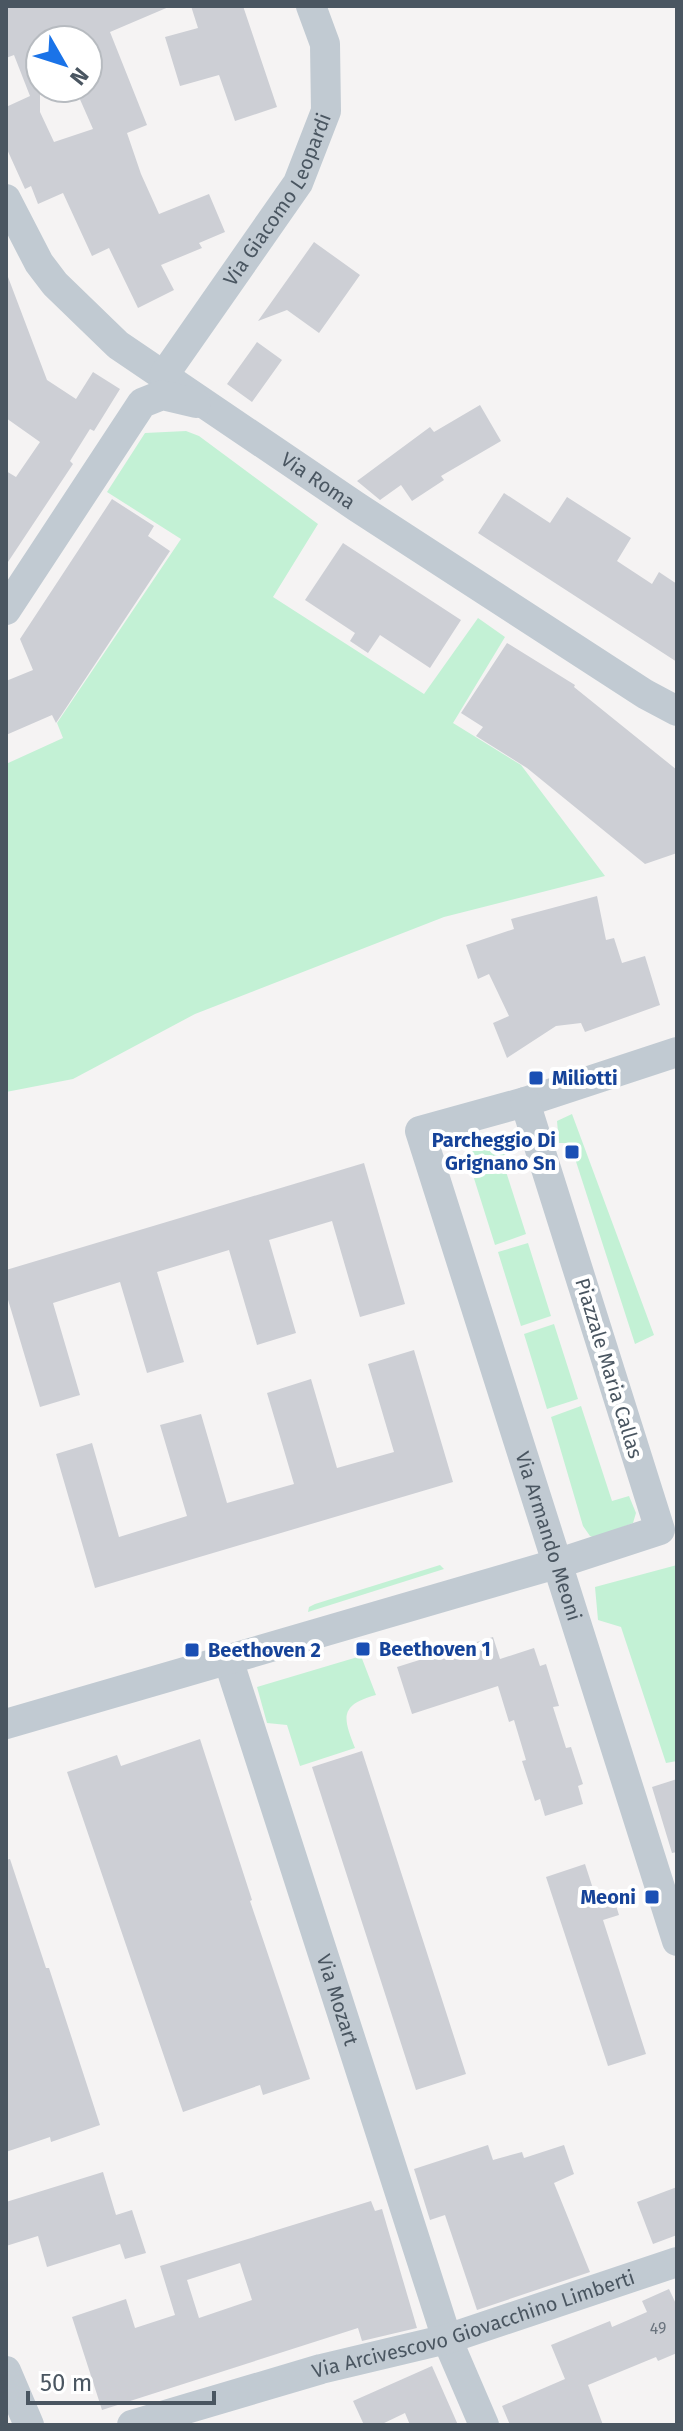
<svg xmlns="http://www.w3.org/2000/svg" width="683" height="2431" font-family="'Fira Sans',sans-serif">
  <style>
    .green { fill: #c3f1d5 }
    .building { fill: #cdcfd5; fill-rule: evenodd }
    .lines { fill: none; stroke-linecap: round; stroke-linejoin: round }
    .minor { stroke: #c1cad2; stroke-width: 30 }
    .transit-dot { fill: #1a4fb4; stroke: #fff; stroke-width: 3 }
    .labels { text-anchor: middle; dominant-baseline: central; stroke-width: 8; stroke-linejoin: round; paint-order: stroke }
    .number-label { font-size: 16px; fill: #6b747e }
    .street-label { font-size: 20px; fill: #4a5661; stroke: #fff }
    .transit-label { font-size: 20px; font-weight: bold; fill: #164399; stroke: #fff; text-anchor: start }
  </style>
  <rect width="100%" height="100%" fill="#f5f3f3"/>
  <path class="green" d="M186,431L199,436L318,524L273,597L424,694L478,618L505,637L453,723L521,765L605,876L444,917L195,1014L73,1079L6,1092V764L63,738L57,723L181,539L107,492L145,433Z
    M572,1114L654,1335L635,1344L570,1143H559L557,1121Z
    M502,1133L513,1138L518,1150L501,1156L526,1234L495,1245L466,1153L472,1143Z
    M528,1243L551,1316L521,1326L498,1252Z
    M554,1324L578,1399L547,1409L524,1334Z
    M581,1406L612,1501L629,1496L636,1513L633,1523L595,1538L590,1536L583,1526L551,1417Z
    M440,1565L444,1569L308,1612L309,1607L315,1604Z
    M677,1565V1761L666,1763L621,1627L598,1620L595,1587Z
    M361,1656L376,1695C339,1705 343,1718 355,1748L300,1766L287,1725L267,1723L257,1687Z"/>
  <path class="building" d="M6,6H171L110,32L147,125L127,133L141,174L159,214L209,194L225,232L199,243L202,248L161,265L174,290L138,308L109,248L92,256L63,193L38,204L31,186L25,189L6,147V107L30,96L14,55L6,58ZM40,40H88V88H75L93,129L54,142L40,112Z
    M191,6H243L277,107L235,121L219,75L180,86L165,37L198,28Z
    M314,242L360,275L319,333L287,310L258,321Z
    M6,277H8L47,380L76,399L93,372L120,389L94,431L90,429L70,461L73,464L6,565V471L16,477L40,442L6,418Z
    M257,342L282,360L252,402L227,384Z
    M480,405L501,441L441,476L444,480L412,501L401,485L380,500L357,481L430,427L434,432Z
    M504,493L550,523L567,497L631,538L617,561L652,584L659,572L677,584V662L478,533Z
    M112,499L154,526L148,536L170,551L56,723L52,715L6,735V681L33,670L20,639Z
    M343,543L461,620L430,668L380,635L368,653L350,641L355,633L305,600Z
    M507,643L575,685L574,687L677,770V853L645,864L527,768L476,736L483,727L461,713Z
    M597,896L606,940L614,938L622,963L645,956L660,1005L585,1032L581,1023L556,1026L507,1058L493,1023L509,1016L489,974L478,979L466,945L514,929L511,919Z
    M364,1163L405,1304L360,1317L332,1221L269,1240L296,1333L257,1345L229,1250L157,1272L184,1362L147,1373L120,1282L53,1303L80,1395L40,1407L6,1293V1270Z
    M414,1350L453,1482L95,1588L56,1454L92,1443L119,1537L187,1516L160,1425L201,1414L227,1503L294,1484L267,1393L311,1379L337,1468L394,1452L368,1364Z
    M493,1637L500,1659L534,1648L540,1666L546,1664L559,1706L553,1707L566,1748L571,1747L583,1784L578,1786L583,1804L545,1816L540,1799L535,1801L522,1761L526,1760L514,1720L509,1722L498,1686L412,1714L397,1667Z
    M200,1739L252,1900L250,1901L310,2079L263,2095L260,2085L183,2112L67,1772L117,1755L121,1766Z
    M362,1751L466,2074L416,2090L312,1767Z
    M677,1779V1852L672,1853L652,1787Z
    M10,1859L46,1968H49L100,2125L51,2142L50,2137L6,2152V1860Z
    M585,1864L597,1901L613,1896L619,1915L603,1920L646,2054L608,2066L546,1877Z
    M488,2145L493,2160L522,2152L524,2158L564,2145L574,2174L554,2183L590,2272L477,2310L445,2215L430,2220L414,2169Z
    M103,2172L116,2215L132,2210L146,2253L125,2259L120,2244L47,2267L38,2236L6,2246V2202Z
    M677,2187V2235L653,2244L637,2202Z
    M371,2201L375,2211L382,2209L417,2328L362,2341L358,2328L102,2410L72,2317L126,2299L135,2328L175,2315L160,2266ZM240,2263L252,2300L199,2318L187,2280Z
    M669,2289L677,2306V2353L658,2361L656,2357L588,2385L603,2425H510L502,2406L565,2379L551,2345L610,2321L612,2327L647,2312L642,2301Z
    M432,2366L458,2425H410L405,2413L380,2425H364L353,2401Z"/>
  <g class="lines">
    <g class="minor">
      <path id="s1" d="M6,199L39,263L55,284L118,345L357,507L645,694L677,711"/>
      <path id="s2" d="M164,375L298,183L326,111L325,44L311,6"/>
      <path d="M6,610L142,403L162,395L196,403"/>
      <path id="s3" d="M677,1052L525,1102L420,1131L677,1941"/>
      <path id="s4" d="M228,1659L447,2339L484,2425"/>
      <path d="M6,1724L556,1564L660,1530L525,1102"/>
      <path d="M6,2371L29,2425"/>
      <path id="s5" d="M132,2425L321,2369L447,2339L677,2262"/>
    </g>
  </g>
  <g class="transit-dot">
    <rect x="528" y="1070" width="16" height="16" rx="4"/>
    <rect x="564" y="1144" width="16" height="16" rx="4"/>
    <rect x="355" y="1641" width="16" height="16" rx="4"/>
    <rect x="184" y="1642" width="16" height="16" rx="4"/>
    <rect x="644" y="1889" width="16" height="16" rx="4"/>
  </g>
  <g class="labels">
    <g class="number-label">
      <text x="658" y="2328">49</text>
    </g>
    <g class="street-label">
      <text stroke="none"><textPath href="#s2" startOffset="210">Via Giacomo Leopardi</textPath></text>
      <text stroke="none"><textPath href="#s1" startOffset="428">Via Roma</textPath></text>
      <text transform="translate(609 1368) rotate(73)">Piazzale Maria Callas</text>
      <text stroke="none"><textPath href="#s3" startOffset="694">Via Armando Meoni</textPath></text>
      <text stroke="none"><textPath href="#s4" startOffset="358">Via Mozart</textPath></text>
      <text stroke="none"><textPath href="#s5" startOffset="356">Via Arcivescovo Giovacchino Limberti</textPath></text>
    </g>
    <g class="transit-label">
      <text x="552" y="1078">Miliotti</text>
      <text x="556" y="1140" text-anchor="end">Parcheggio Di<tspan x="556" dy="23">Grignano Sn</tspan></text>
      <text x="379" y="1649">Beethoven 1</text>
      <text x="208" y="1650">Beethoven 2</text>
      <text x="636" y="1897" text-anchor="end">Meoni</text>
    </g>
  </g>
  <rect width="683" height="2431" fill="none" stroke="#4a5661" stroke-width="16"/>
  <g transform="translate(64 64) rotate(129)"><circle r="38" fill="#ffffff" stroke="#b7bbc0" stroke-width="2"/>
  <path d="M0-6L14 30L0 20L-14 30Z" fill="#1a73e8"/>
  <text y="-12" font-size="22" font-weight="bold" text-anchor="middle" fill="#4a5661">N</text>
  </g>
  <path d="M28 2391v12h186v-12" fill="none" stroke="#4a5661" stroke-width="4"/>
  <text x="40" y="2391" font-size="24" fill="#4a5661" stroke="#ffffff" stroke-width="6" paint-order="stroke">50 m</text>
</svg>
